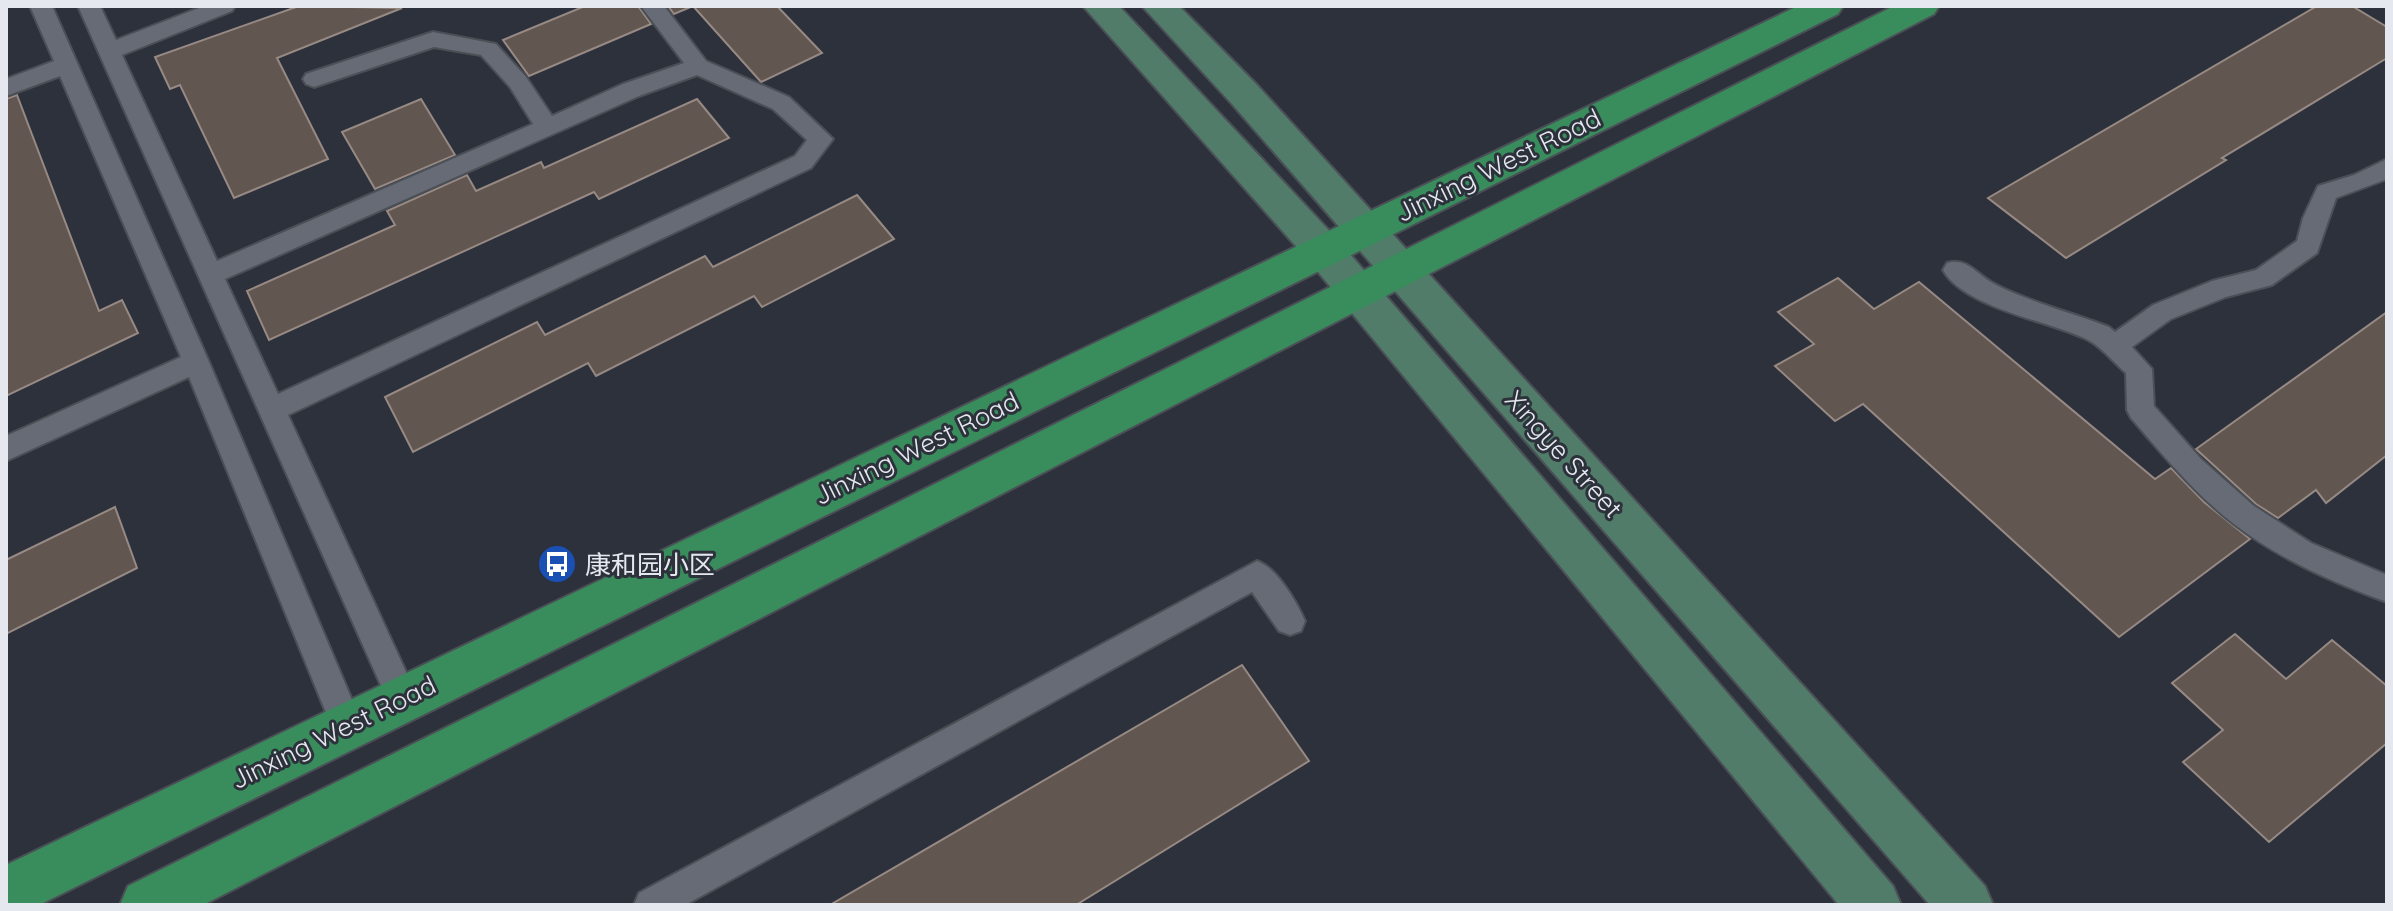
<svg xmlns="http://www.w3.org/2000/svg" width="2393" height="911" font-family="Quicksand,'Noto Sans SC',sans-serif">
  <style>
    .building { fill: #625651; stroke: #978a84; stroke-width: 2 }
    .lines { fill: none; stroke-linecap: round; stroke-linejoin: round }
    .lane-casing { stroke: #4b4f56; stroke-width: 4 }
    .secondary-casing { stroke: #4b4f56; stroke-width: 4 }
    .primary-casing { stroke: #4b4f56; stroke-width: 4 }
    .lane { fill: #666b76; fill-rule: evenodd }
    .secondary { fill: #507c69; fill-rule: evenodd }
    .primary { fill: #398d5c; fill-rule: evenodd }
    .labels { text-anchor: middle; dominant-baseline: central; stroke-width: 6; stroke-linejoin: round; paint-order: stroke }
    .street-label { font-size: 26px; fill: #e5e8ee; stroke: #2c313b }
    .poi-label { font-size: 26px; fill: #e5e8ee; stroke: #2c313b; text-anchor: start }
  </style>
  <rect width="100%" height="100%" fill="#2c313b"/>
  <path class="building" d="M299,6L402,8L277,58L328,159L234,198L180,85L170,89L155,57Z
    M585,6H638L651,24L529,76L503,40Z
    M668,6H777L822,53L761,82L693,6L674,14Z
    M2317,6H2352L2387,27V58L2222,158L2226,160L2066,258L1988,198Z
    M17,95L99,311L122,300L138,333L6,396V99Z
    M421,99L455,155L375,189L342,132Z
    M697,99L729,138L599,199L594,192L269,340L247,291L395,225L387,211L467,175L476,191L541,162L544,168Z
    M857,195L894,239L762,307L754,296L596,376L588,363L413,452L385,397L537,322L545,335L705,256L713,267Z
    M1838,278L1874,309L1919,282L2155,479L2171,468L2204,502L2250,539L2119,637L1863,404L1835,421L1775,366L1814,344L1778,312Z
    M2387,312V455L2326,503L2316,490L2278,518L2256,504L2196,449Z
    M115,507L137,568L6,634V560Z
    M2235,634L2286,679L2332,640L2387,686V743L2269,842L2183,762L2223,730L2172,683Z
    M1242,665L1309,761L1076,905H830Z"/>
  <g class="lines">
    <defs>
      <path id="lane" d="M30,6H52L209,362L363,726L358,737L347,741L336,737L189,377L6,461V436L181,357L60,76L6,96V79L54,61Z
        M78,6H100L116,40L204,6H235L232,11L122,55L217,261L533,124L510,87L481,55L434,47L314,87L306,84L303,79L306,74L433,32L496,44L526,77L552,116L623,84L684,63L641,6H664L706,61L789,97L833,139L811,168L288,415L418,698L413,708L402,713L391,708ZM697,75L773,109L807,140L795,156L278,394L225,279L639,96Z
        M2387,159V179L2336,198L2317,253L2272,285L2226,297L2171,319L2132,347L2152,369L2154,406L2201,459L2254,506L2311,543L2387,575V602C2334,583 2279,559 2234,524C2195,494 2163,455 2131,418L2127,410L2126,373C2114,363 2102,347 2088,340C2050,321 1964,308 1943,270L1947,263C1966,257 1976,273 1991,282C2020,299 2076,314 2109,327L2115,332L2153,305L2212,281L2256,270L2297,241L2303,218L2318,186L2354,175Z
        M1257,561C1277,568 1296,601 1305,621L1301,631L1290,635L1279,631L1252,592L685,905H634L639,893Z"/>
      <path id="secondary" d="M1083,6H1119L1337,239L1893,886L1901,905H1839L1309,261Z
        M1142,6H1179L1258,86L1985,886L1993,905H1930L1232,104Z"/>
      <path id="primary" d="M1798,6H1843L1838,14L39,905H6V865Z
        M1894,6H1939L1934,14L203,905H120L128,886Z"/>
    </defs>
    <use href="#lane" class="lane-casing"/>
    <use href="#secondary" class="secondary-casing"/>
    <use href="#primary" class="primary-casing"/>
    <use href="#lane" class="lane"/>
    <use href="#secondary" class="secondary"/>
    <use href="#primary" class="primary"/>
  </g>
  <defs>
    <symbol id="bus-disc" viewBox="-11 -11 22 22"><circle r="9.5" fill="#1a4fb4" stroke="#2c313b"/><path d="M-5-6H5V4H4V6H2V4H-2V6H-4V4H-5ZM-3.5-4V0h7V-4ZM-3.5 1.2v1.5H-2V1.2ZM2 1.2v1.5H3.5V1.2Z" fill="#fff"/></symbol>
  </defs>
  <g fill-rule="evenodd">
    <use href="#bus-disc" x="535" y="542" width="44" height="44"/>
  </g>
  <g class="labels">
    <g class="street-label">
      <text transform="translate(1498 165) rotate(-26)">Jinxing West Road</text>
      <text transform="translate(916 448) rotate(-26)">Jinxing West Road</text>
      <text transform="translate(1564 454) rotate(48)">Xingye Street</text>
      <text transform="translate(333 732) rotate(-26)">Jinxing West Road</text>
    </g>
    <g class="poi-label">
      <text x="585" y="564">康和园小区</text>
    </g>
  </g>
  <rect width="2393" height="911" fill="none" stroke="#e5e8ee" stroke-width="16"/>
</svg>
